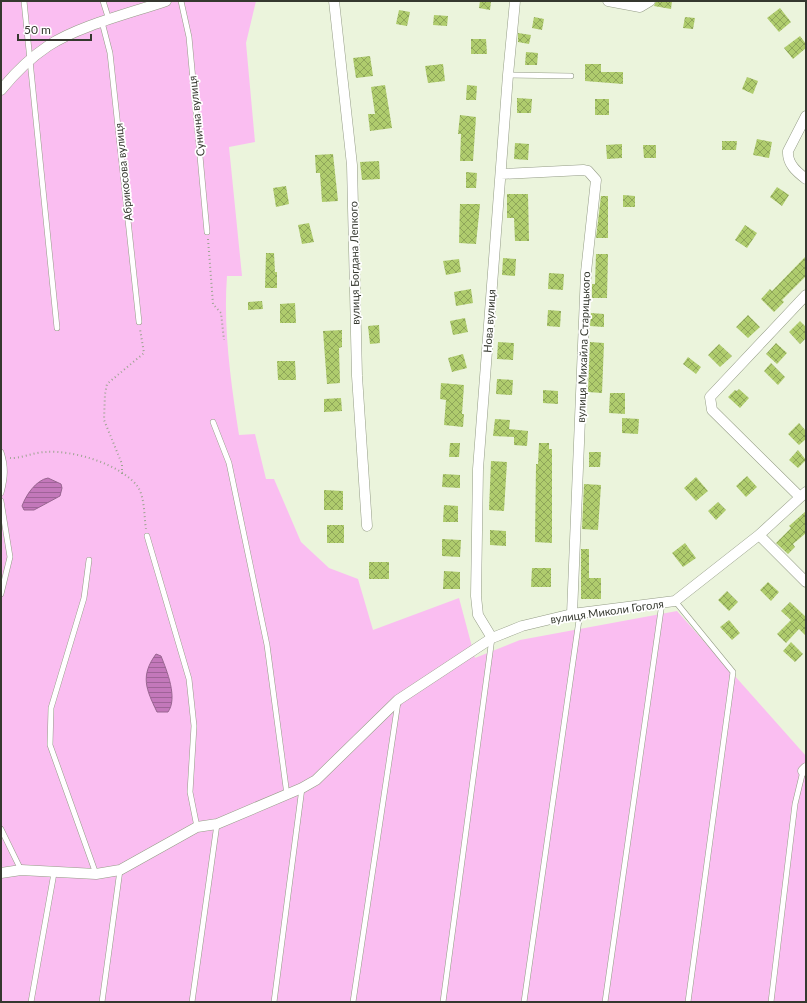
<svg xmlns="http://www.w3.org/2000/svg" width="807" height="1003" font-family="Lato,sans-serif">
  <style>
    .garden { fill: #fabef1 }
    .water { fill: url(#water-rules); stroke: #986590 }
    .building { fill: url(#building-cross-hatch) }
    .lines { fill: none; stroke-linecap: round; stroke-linejoin: round }
    .lane-casing { stroke: #949c86; stroke-width: 6 }
    .street-casing { stroke: #949c86; stroke-width: 11 }
    .path { stroke: #9ea492; stroke-width: 2; stroke-dasharray: 1 3; stroke-linecap: butt }
    .lane { stroke: #fff; stroke-width: 5 }
    .street { stroke: #fff; stroke-width: 10 }
    .labels { text-anchor: middle; dominant-baseline: central; stroke-width: 3.5; stroke-linejoin: round; paint-order: stroke }
    .street-label { font-size: 11px; fill: #35382f; stroke: #fff }
  </style>
  <defs>
    <pattern id="water-rules" width="6" height="5" patternUnits="userSpaceOnUse"><rect width="6" height="5" fill="#c378ba"/><path d="M0 2.5h6" fill="none" stroke="#9f6398"/></pattern>
    <pattern id="building-cross-hatch" width="8" height="8" patternUnits="userSpaceOnUse"><rect width="8" height="8" fill="#afcc6d"/><path d="M0 0l8 8M0 8l8-8" fill="none" stroke="#8fa75a"/></pattern>
  </defs>
  <rect width="100%" height="100%" fill="#ebf4dc"/>
  <path class="garden" d="M1,1H256L246,43L255,142L229,147L242,276H227C223,328 231,383 239,435L255,434L266,479H274L301,542L329,568L358,579L373,630L459,598L475,658L520,640L677,611L806,756V1002H1Z"/>
  <path class="water" d="M48,478L61,484L62,488L60,496L34,510H24L22,506C26,495 36,480 48,478Z
    M156,654L161,656C167,671 178,698 168,712H157C146,689 140,676 156,654Z"/>
  <path class="building" d="M480,1H491L490,10L479,8Z
    M656,1H672L671,9L654,6Z
    M780,8L791,22L779,32L767,18Z
    M399,10L410,12L407,26L396,24Z
    M434,15L448,16L447,26L433,25Z
    M534,17L544,19L542,30L532,28Z
    M685,17L695,18L693,29L683,28Z
    M518,33L531,35L529,44L518,42Z
    M800,36L806,44V48L793,59L784,48Z
    M471,39H486L487,54H471Z
    M526,52L538,53L537,65H525Z
    M370,56L373,76L356,78L353,58Z
    M443,64L445,81L428,83L425,66Z
    M585,64H601V72H623V84L585,81Z
    M747,77L758,81L753,94L742,89Z
    M385,85L392,128L370,131L368,114H375L371,87Z
    M467,85L477,86L476,100H466Z
    M517,98L532,99L531,113H517Z
    M595,99H609V115H595Z
    M460,115L476,117L473,161H460L461,134H458Z
    M757,139L772,142L769,158L753,155Z
    M722,141H737L736,150H722Z
    M515,143L529,144L528,160L514,159Z
    M622,144V158L607,159L606,145Z
    M643,145H656V158H644Z
    M333,154L338,201L322,202L320,173H316L315,155Z
    M379,161L380,179L362,180L360,162Z
    M466,172L477,173L476,188H466Z
    M286,186L289,204L276,207L273,188Z
    M777,187L789,195L782,206L770,197Z
    M507,194H528L529,241H515L514,218H507Z
    M623,195L635,196V207H623Z
    M601,196H608V238H596Z
    M460,204H480L476,244L459,243Z
    M309,223L314,242L302,244L298,225Z
    M745,225L757,233L747,248L735,240Z
    M266,253H274L275,272H277V288H265Z
    M596,254H608L607,298H592V284H595Z
    M806,256V276L782,300L784,302L774,312L761,299L770,289L772,291Z
    M503,258L516,259L515,276L502,275Z
    M459,259L461,272L446,275L443,261Z
    M549,273L564,274L563,290L548,289Z
    M471,289L473,303L456,306L454,292Z
    M262,301L263,309L248,310V302Z
    M295,303L296,323H280V304Z
    M548,310L561,311L560,327L547,326Z
    M591,313L604,314V327L590,326Z
    M748,315L760,327L748,338L736,327Z
    M465,318L468,332L453,335L450,321Z
    M800,321L806,327V338L800,344L789,332Z
    M379,325L380,343L370,344L368,326Z
    M342,330V347L339,348L340,383L327,384L323,331Z
    M498,342L514,343L513,360L497,359Z
    M590,342L604,343L602,393L588,392Z
    M776,343L787,353L777,364L766,354Z
    M719,344L732,356L720,367L708,355Z
    M463,354L467,368L452,372L448,358Z
    M688,357L701,367L696,374L683,364Z
    M277,361H295L296,380H278Z
    M771,363L785,377L778,385L764,371Z
    M497,379L513,380L512,395L496,394Z
    M441,383L464,385L462,414H464L463,427L444,425L446,400L440,399Z
    M739,389L749,398L740,408L728,397L735,390L737,391Z
    M543,390L558,391V404L543,403Z
    M610,393H625V414L609,413Z
    M341,398L342,411L324,412V399Z
    M622,418L639,419L638,434L622,433Z
    M495,419L510,420L509,429L528,431L527,446L514,445V437L493,436Z
    M799,423L806,431V439L799,445L788,434Z
    M450,443H460L459,457H449Z
    M539,443H549V449H552V543L535,542L536,464H538Z
    M798,450L806,460L798,468L789,460Z
    M589,452H601L600,467H589Z
    M491,461L507,462L504,511L489,510Z
    M443,474L460,475V488L442,487Z
    M747,476L757,487L746,497L736,486Z
    M696,477L708,491L696,501L684,488Z
    M584,484L601,485L598,530L582,529Z
    M324,490L343,491V510H324Z
    M718,502L726,510L716,520L708,511Z
    M444,505L458,506V522H443Z
    M806,511V533L793,544L795,547L788,554L776,543L791,528L789,526Z
    M327,525H344V543H327Z
    M490,530L506,531V546L490,545Z
    M442,539L461,540L460,557L442,556Z
    M685,543L696,558L683,567L672,553Z
    M581,549H589V578H601V599H581Z
    M369,562H389V579H369Z
    M532,568H551V587H531Z
    M444,571L460,572V589H443Z
    M768,582L779,592L771,601L760,590Z
    M727,591L738,602L729,611L718,600Z
    M790,602L806,617V636L799,629L786,643L777,634L791,620L781,611Z
    M729,620L740,633L732,640L720,627Z
    M791,642L803,654L795,662L783,651Z"/>
  <g class="lines">
    <defs>
      <path id="lane" d="M24,1L57,328
        M103,1L109,20
        M181,1L189,37L207,232
        M102,22L110,53L139,322
        M508,75L571,76
        M213,422L229,463L267,645L287,795
        M1,452C6,467 5,478 1,493
        M1,501L10,557L1,594
        M147,536L189,679L194,726L190,792L197,827
        M89,560L84,598L51,708L50,745L96,874
        M675,601L733,672L688,1002
        M1,829L21,870
        M31,1002L54,873
        M102,1002L120,870
        M192,1002L217,824
        M274,1002L302,788
        M353,1002L398,702
        M443,1002L492,638
        M524,1002L580,613
        M605,1002L662,603
        M771,1002L795,804L803,771"/>
      <path id="street" d="M334,1L352,165L357,376L367,526
        M608,1L640,7L650,1
        M1,90C14,74 30,58 48,46C78,26 131,13 166,1
        M806,116L788,151C787,164 797,172 806,179
        M501,174L583,170L588,171L596,180L586,272L572,614
        M800,497L712,410L710,397L806,295
        M759,535L806,582
        M492,638L478,615L476,596L478,469L508,75L515,1
        M803,771L806,768
        M1,873L21,870L96,874L120,870L197,827L217,824L302,788L316,780L398,700L492,638L522,626L572,614L675,601L759,535L806,492"/>
    </defs>
    <use href="#lane" class="lane-casing"/>
    <use href="#street" class="street-casing"/>
    <path class="path" d="M208,239L213,304L221,313L224,340
      M10,458C20,459 34,452 46,452C73,450 121,464 138,487C145,498 144,517 146,529
      M122,474V464L104,420L105,394L107,384L144,353L140,329"/>
    <use href="#lane" class="lane"/>
    <use href="#street" class="street"/>
  </g>
  <g class="labels">
    <g class="street-label">
      <text transform="translate(196 116) rotate(-96)">Сунична вулиця</text>
      <text transform="translate(123 172) rotate(-96)">Абрикосова вулиця</text>
      <text transform="translate(354 263) rotate(-91)">вулиця Богдана Лепкого</text>
      <text transform="translate(489 321) rotate(-86)">Нова вулиця</text>
      <text transform="translate(583 347) rotate(-88)">вулиця Михайла Старицького</text>
      <text transform="translate(607 611) rotate(-8)">вулиця Миколи Гоголя</text>
    </g>
  </g>
  <rect width="807" height="1003" fill="none" stroke="#35382f" stroke-width="4"/>
  <path d="M18 34v6h73v-6" fill="none" stroke="#35382f" stroke-width="2"/>
  <text x="24" y="34" font-size="12" fill="#35382f" stroke="#ffffff" stroke-width="3" paint-order="stroke">50 m</text>
</svg>
